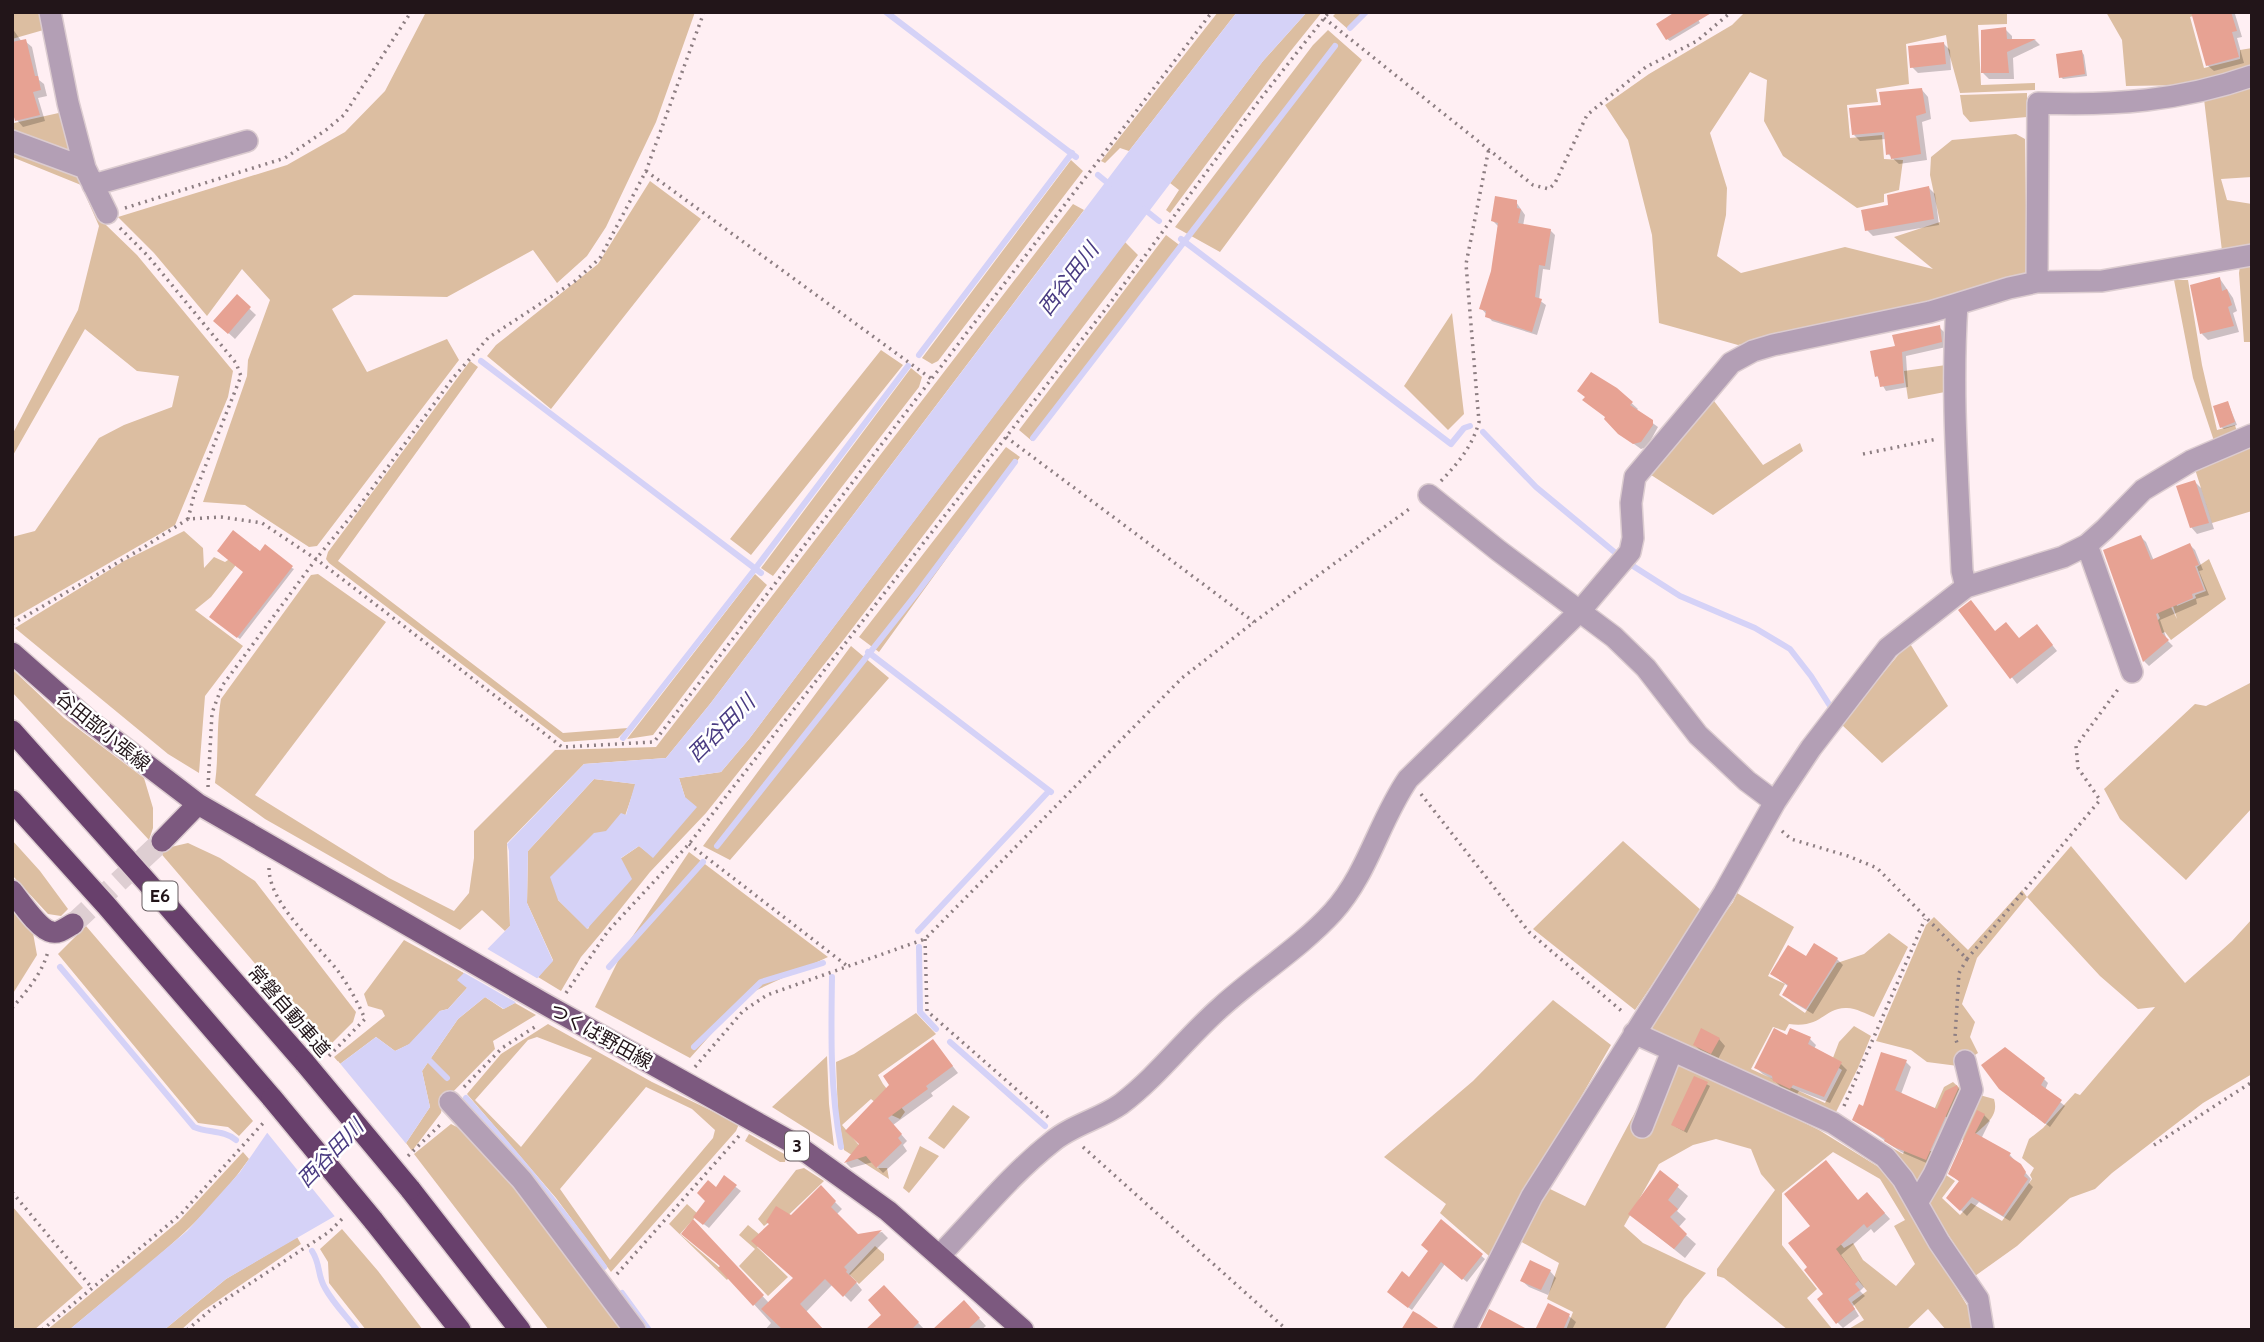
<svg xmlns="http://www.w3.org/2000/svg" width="2264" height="1342" font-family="Cabin,'Noto Sans JP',sans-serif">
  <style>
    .green { fill: #dcbea1; fill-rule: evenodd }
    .water { fill: #d5d2f7 }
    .pier { fill: #ffeff3 }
    .shadow { fill: #0003 }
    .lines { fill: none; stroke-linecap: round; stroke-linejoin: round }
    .stream { stroke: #d5d2f7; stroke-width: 6 }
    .building { fill: #e7a293 }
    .major-tunnel { stroke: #deced2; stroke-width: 21; stroke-dasharray: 21 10; stroke-linecap: butt }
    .minor-casing { stroke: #dcccd0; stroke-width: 24 }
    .major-casing { stroke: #dcccd0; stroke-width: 24 }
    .highway-casing { stroke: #dcccd0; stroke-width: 24 }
    .path { stroke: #8d7e82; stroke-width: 3.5; stroke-dasharray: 2 5; stroke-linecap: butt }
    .minor { stroke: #b39fb5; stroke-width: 21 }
    .major { stroke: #7c597f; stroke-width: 21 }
    .highway { stroke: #68406c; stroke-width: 21 }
    .highway-bridge-casing { stroke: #dcccd0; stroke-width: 24; stroke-linecap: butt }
    .highway-bridge { stroke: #68406c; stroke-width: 21 }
    .labels { text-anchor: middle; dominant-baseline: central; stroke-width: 5; stroke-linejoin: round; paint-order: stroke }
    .shield { fill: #fff; stroke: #645b5e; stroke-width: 2 }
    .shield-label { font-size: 18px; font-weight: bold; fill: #221519 }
    .street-label { font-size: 19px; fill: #221519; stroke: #fff }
    .water-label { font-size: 21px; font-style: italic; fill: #493b82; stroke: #fff }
  </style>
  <rect width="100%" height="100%" fill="#ffeff3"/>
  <path class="green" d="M12,12H39L47,29L12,39Z
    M426,12H695L656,122L606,227L587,256L557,283L533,250L447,297L354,295L332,309L367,372L447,339L459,360L317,546L309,547L245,505L203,502L247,376L248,360L270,300L242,269L207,316L154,253L118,217L287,165L345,132L385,91Z
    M1218,12H1237L1129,151L1120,148L1105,163L1101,161Z
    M1307,12H1322L1289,53L1170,213L1166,210L1179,190L1170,183L1263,61Z
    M1337,12H1368L1349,30L1333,16Z
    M1745,12H2007V24L1978,25L1981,85L2035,83V90L1960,93L1948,49L1946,35L1906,44L1909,84L1876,89L1878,102L1847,105L1850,138L1882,135L1884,159L1903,160L1899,190L1884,194V202L1857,208L1783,156L1764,121L1767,80L1750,72L1710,133L1727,188L1726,215L1717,256L1741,273L1845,247L1933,269L1894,237L1940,222L1930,175L1931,157L1952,140L2016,134L2025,139L2027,273L1946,298L1738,345L1659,323L1652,235L1628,140L1605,105L1649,74L1732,25Z
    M2106,12H2205L2190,17L2204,68L2240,59V50L2252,48V65L2192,85L2126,86L2122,40Z
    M1328,30L1362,60L1220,252L1175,227L1313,45Z
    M2252,84V177L2221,179L2227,200L2252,204V246L2222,251L2204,99Z
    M2027,93V117L1970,122L1963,114L1960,95Z
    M63,112L71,153L12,129V120L14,123Z
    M15,150L84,178L106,225L137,255L233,371L228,397L175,525L12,619V537L35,531L99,438L124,425L172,407L179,376L137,371L85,329L12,457V435L78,310L99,226L81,185L12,157Z
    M1071,160L1083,171L938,361L932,364L922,358Z
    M650,181L701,219L551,409L487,356L496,345L598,264Z
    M1073,204L1084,210L710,704L666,758L584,764L507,843L510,926L505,931L482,910L460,930L265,819L215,783C219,755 216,727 221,699L311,575L318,574L386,622L255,795L389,878L454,911L469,893L474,858V831L555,750L656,747Z
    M1166,235L1182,247L1032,441L1019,430Z
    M1125,242L1138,255L838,647L706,813L650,872L602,932L581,957L561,991L538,977L553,960L527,903L528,851L594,779L636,784L625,816L621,814L558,900L588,929L620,859L639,846L653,857L685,797L679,778L721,772L749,739Z
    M2252,264V342H2244L2239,273L2240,266Z
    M2174,280H2188L2202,365L2217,430L2235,425L2237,432L2214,441L2193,378Z
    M1452,313L1464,414L1448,430L1404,386Z
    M881,350L903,365L751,555L730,539Z
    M470,361L478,367L338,561L563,733L628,728L618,738L564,742L329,563L326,559L328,552Z
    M1946,365L1945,392L1908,399L1904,371Z
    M911,368L922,377L919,387L773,576L761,568Z
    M1711,397L1763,465L1800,443L1803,451L1713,515L1648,473Z
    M2252,443V511L2212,523L2194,466Z
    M1006,447L1020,457L879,652L859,637Z
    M184,531L203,548L204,568L214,557L225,562L234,556L239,561L211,597L195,610L243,646L205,696L199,773L168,754L15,628L124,561Z
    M2209,559L2226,599L2171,640L2165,632L2160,634L2156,622L2160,618L2157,611L2169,603L2177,619L2172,603L2175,602L2177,606L2196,598L2195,595L2206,591L2197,567Z
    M755,574L767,585L653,735L627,739Z
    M1909,642L1948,706L1882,763L1841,724Z
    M851,646L889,678L730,860L703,846Z
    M12,669L64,718L144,778L153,808V828L149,840L12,692Z
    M2252,682V808L2186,880L2120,819L2104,789L2195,704L2206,706Z
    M12,840L40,871L68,909L61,916L48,914L12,875Z
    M1623,841L1702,911L1635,1010L1533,929Z
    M188,843L220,858L255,881L356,1012L353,1022L327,1048L158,850Z
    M2071,846L2185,983L2232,941L2252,919V1074L2203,1103L2112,1173L2095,1189L2070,1198L2017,1246L1975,1276L1927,1202L1976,1094L1994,1099C2000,1119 1981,1126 1970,1140H1962L1943,1173L1955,1181L1942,1198L1960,1215L1971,1203L2002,1221L2032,1179L2030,1175L2034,1168L2022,1158L2029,1139L2043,1128L2075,1093L2080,1095L2155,1007L2138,1009L2100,976L2027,897L1977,958L1962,1004L1975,1022L1970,1037L1978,1053L1958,1066L1927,1062L1911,1050L1876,1041L1926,925L1934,917L1968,950L2022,890L2027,897Z
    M689,852L828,957L746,995L690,1058L595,1007L624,949Z
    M1737,893L1794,927L1768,976L1785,984L1779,995L1805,1013L1837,963L1864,954L1889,933L1908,947L1874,1017C1866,1014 1856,1008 1847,1008C1824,1007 1822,1029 1789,1024L1785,1031L1773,1027L1751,1069L1825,1103L1842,1070L1831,1063L1839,1042L1854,1026L1871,1036L1858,1068L1835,1114L1656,1035L1648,1019L1733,902Z
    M12,910L33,933L37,955L12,995Z
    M86,926L253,1121L239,1136L228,1127L198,1123L58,954Z
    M404,940L464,973L467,988L448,1009L440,1011L410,1044L395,1051L376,1037L340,1064L334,1057L385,1016L382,1010L368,1006L364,994Z
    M485,997L503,1009L515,1003L536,1015L493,1041L495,1049L443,1102L441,1113L412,1151L406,1143L430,1107L422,1071L458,1019Z
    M1553,1000L1611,1045L1489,1256L1440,1213L1446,1204L1384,1157L1473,1081Z
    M916,1013L936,1034L878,1075L883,1084L905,1112L900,1119L889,1114L871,1099L842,1125L878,1168H887L889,1179L844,1150L838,1114L836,1062L854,1054Z
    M548,1024L652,1082L739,1124L736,1131L611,1272L556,1198L467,1094L501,1054ZM537,1037L592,1058L521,1147L475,1100L528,1040ZM646,1087L692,1109L715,1130L713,1138L610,1260L560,1189Z
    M827,1056L829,1104L834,1146L772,1107Z
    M1664,1058L1747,1094L1819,1130L1885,1171L1979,1325V1330H1946L1928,1309L1906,1330H1847L1864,1320L1852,1302L1867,1291L1831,1247L1838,1241L1844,1248L1853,1243L1863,1260L1896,1286L1915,1264L1894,1226L1905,1220L1880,1179L1833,1152L1782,1193V1245L1817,1289L1807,1298L1833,1330H1788L1724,1278L1717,1276V1269L1775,1190L1761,1174L1751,1149L1716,1139L1693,1145L1659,1164L1624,1226L1643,1243L1706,1273L1684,1299L1664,1330H1566L1573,1312L1547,1299L1559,1263L1520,1241L1548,1188L1585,1206Z
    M1953,1082L1965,1093L1918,1183L1893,1154L1847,1122L1903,1154L1908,1142L1928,1151H1934L1948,1118L1934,1110L1944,1087Z
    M953,1105L970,1117L944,1149L928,1138Z
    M451,1124L471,1134L535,1208L625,1330H549L414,1154Z
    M749,1134L786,1155L785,1162H780L745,1141Z
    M920,1146L939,1156L909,1193L903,1188Z
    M243,1152L249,1159C202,1227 132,1277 69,1330H47L179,1221Z
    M804,1168L824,1181L777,1226L769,1222L764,1226L758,1219L796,1170Z
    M687,1204L698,1214L680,1234L727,1274L730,1276L727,1280L669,1224Z
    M12,1206L83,1288L34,1330H12Z
    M748,1225L765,1239L757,1247L788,1277L768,1296L739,1266L755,1249L739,1235Z
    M342,1229L378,1271L423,1330H366L329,1283L328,1262L320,1249Z
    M297,1237L301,1244L201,1312L181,1330H164L226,1279Z
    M875,1246L884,1254V1260L859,1284L849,1274Z"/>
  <path class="water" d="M1237,12H1307L1263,61L749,739L721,772L679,778L685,797L697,807L653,858L639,846L621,858L632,879L587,929L558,900L550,877L594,833L606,831L621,813L626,815L635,784L594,779L528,851L527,903L553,961L515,1003L504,1009L485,997L458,1019L422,1071L430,1107L406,1143L335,1216L226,1279L164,1330H69L187,1231L240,1172L267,1133L340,1064L376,1037L395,1051L409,1044L440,1011L448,1009L467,988L457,980L510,926L509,851L507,844L584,764L666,758L710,704L1129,151Z"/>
  <path class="pier" d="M484,947L540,980L519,1004L461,971Z
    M338,1061L408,1146L337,1219L265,1130Z"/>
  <path class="shadow" d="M1694,12L1700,23L1670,41L1667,39Z
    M2213,12L2235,14L2242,37L2237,38L2244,63L2214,71L2207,65Z
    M12,28L22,42L25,41L32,47L39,80L44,84L47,96L38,98L45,121L23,127L17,120L12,104Z
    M2005,29L2012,36V40H2035L2040,45L2013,58L2014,79H1989L1983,73Z
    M1944,44L1950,50L1951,70L1918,73L1912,67Z
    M2082,52L2084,55L2087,76L2063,79L2061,77Z
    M1922,90L1928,97L1931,119L1922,122L1927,160L1899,164L1888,154L1886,139L1860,141L1854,135L1883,107Z
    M1929,188L1935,194L1939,225L1873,236L1867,230L1890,206Z
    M1516,202L1525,215L1523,226L1550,230L1555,235L1550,270L1543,269L1539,300L1546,305L1537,335L1492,321L1481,308L1492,271L1498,226L1493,221Z
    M2220,279L2233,298L2237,311L2233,313L2239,332L2208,340L2202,334Z
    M237,297L256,315L235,339L222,327Z
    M1939,327L1944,332L1946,347L1906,356L1908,387L1886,391L1877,376L1897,347Z
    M1616,389L1638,409L1636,411L1658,427L1647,447L1641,449L1627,439Z
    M2228,403L2237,425L2224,429L2221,427Z
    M2195,482L2201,488L2214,529L2197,534L2191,527Z
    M2141,537L2146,542L2154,561L2190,545L2195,550L2203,570L2199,571L2209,595L2196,599L2197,604L2160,620L2167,640L2173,646L2149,666L2144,661L2105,551Z
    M260,553L294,569L240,639L214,619Z
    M1960,610L1996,633L2020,639L2042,632L2057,651L2017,684Z
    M1807,959H1837L1843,965L1813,1014L1791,1001L1785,994L1789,987L1772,974Z
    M1788,1038L1810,1039L1816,1045L1814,1049L1841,1064L1847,1070L1830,1103L1799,1091L1797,1094L1781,1087L1774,1080L1763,1074L1756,1068Z
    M1719,1039L1725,1046L1718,1059L1701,1051L1695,1045Z
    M933,1041L958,1073L931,1093L933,1096L893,1125L907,1141L903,1145L907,1151L883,1173L873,1162L851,1168L846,1163L862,1144Z
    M1906,1062L1911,1067L1901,1094L1938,1111L1957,1087L1962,1092L1931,1165L1901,1152L1854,1119Z
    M1695,1078L1710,1086L1687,1133L1676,1127Z
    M2044,1079L2048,1083L2045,1090L2065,1106L2050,1127L2005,1093Z
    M1984,1115L1990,1121L1981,1139L2010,1155L2031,1179L2029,1183L2033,1187L2010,1221L1979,1202L1967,1216L1948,1198L1961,1183L1950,1174Z
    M1660,1172L1688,1196L1677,1211L1686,1219L1678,1228L1696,1244L1685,1258L1630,1214Z
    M724,1178L741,1191L709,1228L701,1222L716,1189Z
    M821,1188L842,1209L836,1215L857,1236L882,1232L888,1238L850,1275L862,1290L851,1302L833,1284L806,1312L822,1330H765L771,1323L721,1268L693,1222L769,1303L795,1278L791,1218Z
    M1873,1200L1890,1219L1874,1233L1871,1229L1841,1255L1864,1287L1860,1291L1865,1296L1853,1306L1859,1316L1843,1328L1837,1322L1826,1294L1806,1270L1859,1201Z
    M1442,1222L1485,1259L1467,1282L1445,1264L1412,1310L1392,1295L1410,1279L1430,1252Z
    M1550,1271L1556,1278L1548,1295L1529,1287L1522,1281Z
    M884,1287L925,1330H868L883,1315Z
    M964,1302L986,1326L981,1330H934Z
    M1549,1306L1569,1316L1576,1322L1572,1330H1537Z"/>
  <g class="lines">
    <path class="stream" d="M886,12L1076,157
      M1350,28L1366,12
      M1098,175L1109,184
      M1144,209L1159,221
      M1181,239L1451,444L1464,428L1470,426
      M919,355L1072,153
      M481,361L761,573
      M1483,432L1536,487L1618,555
      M1033,438L1335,46
      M1633,566L1680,596L1755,628L1790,649L1811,676L1832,709
      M868,652L1051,792
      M623,738L755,569L908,366
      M717,846L917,593L1015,462
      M918,931L1049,791
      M919,947L920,1012L936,1029
      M60,967L194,1127C208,1133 224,1130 236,1140
      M609,967L703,862
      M832,977C831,1034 830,1090 841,1147
      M950,1042L1045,1126
      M694,1047L761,982L823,963
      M425,1056L447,1078
      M466,1098C514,1152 561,1207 604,1267
      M312,1251C321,1265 317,1275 325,1288C333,1303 347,1317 357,1330
      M622,1293L649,1330"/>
  </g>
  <path class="building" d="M1675,12H1713L1666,40L1656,24Z
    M2191,12H2231L2237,31L2232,32L2239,57L2206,66Z
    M2006,27L2007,39H2036L2007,52L2009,73H1981V30Z
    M26,39L35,76H38L41,90L33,92L40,115L15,121L12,109V42Z
    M1944,42L1946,64L1910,68L1908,46Z
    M2082,50L2085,74L2059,78L2056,54Z
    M1922,88L1926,113L1916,116L1921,154L1891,159L1890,154L1886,155L1884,132L1852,135L1849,108L1881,105L1879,92Z
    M1929,186L1934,219L1865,231L1861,210L1888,205L1887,195Z
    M1495,196L1517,200V208L1521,209L1518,223L1551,229L1545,266L1539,265L1535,297L1542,299L1532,332L1485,317L1486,311L1479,309L1491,271L1498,223L1491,221Z
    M2220,277L2222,291L2227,289L2232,305L2228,307L2234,326L2200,334L2190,285Z
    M237,294L251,307L228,334L213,321Z
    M1940,325L1942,342L1902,352L1904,383L1880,387L1878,376L1875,377L1870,351L1895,346L1892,335Z
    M1591,372L1617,388L1633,402L1630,405L1653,420V425L1641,442L1633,444L1618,434L1604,419L1605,417L1582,400L1585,397L1577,391Z
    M2228,401L2235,422L2220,428L2213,406Z
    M2195,480L2209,523L2190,528L2176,486Z
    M233,530L260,551L265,544L293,566L237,638L209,617L243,572L217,551Z
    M2141,535L2151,560L2190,543L2199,565L2195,566L2204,590L2192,594L2193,598L2156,614L2162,633L2169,640L2143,662L2103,550Z
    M1971,600L1995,631L2006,622L2019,638L2037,624L2053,645L2010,679L1958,610Z
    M1814,943L1838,958L1806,1009L1782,995L1788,985L1770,974L1788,945L1806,956Z
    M1701,1028L1720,1038L1711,1054L1693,1045Z
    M1774,1028L1787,1035L1790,1028L1811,1037L1808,1044L1842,1062L1824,1097L1793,1085L1790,1089L1773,1081L1772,1076L1754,1068Z
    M933,1039L953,1066L926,1086L928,1089L888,1118L902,1134L898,1138L902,1143L876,1168L866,1156L844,1163L859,1144L845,1131L889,1085L883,1076Z
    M2005,1047L2045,1078L2041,1085L2062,1100L2045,1124L1999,1089L1981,1065Z
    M1881,1052L1907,1060L1895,1090L1937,1109L1945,1091L1957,1085L1958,1089L1926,1160L1894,1147L1884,1141L1885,1139L1852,1120L1859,1104L1863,1106Z
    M1694,1076L1708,1082L1684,1131L1671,1125Z
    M1977,1110L1985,1114L1975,1133L2011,1153L2009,1156L2021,1164L2026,1172L2024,1176L2028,1179L2003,1216L1972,1197L1960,1211L1946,1198L1959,1181L1948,1174Z
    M1826,1160L1858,1200L1867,1192L1885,1213L1867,1228L1864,1224L1836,1249L1859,1280L1855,1284L1860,1290L1848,1299L1855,1309L1836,1324L1817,1299L1823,1294L1804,1270L1807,1267L1788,1243L1810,1226L1784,1194Z
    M1660,1170L1679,1185L1668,1200L1678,1209L1670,1217L1687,1234L1674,1249L1628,1214Z
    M724,1175L737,1185L703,1225L693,1217L705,1201L697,1193L708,1180L716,1187Z
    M821,1185L836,1201L831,1207L858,1234L882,1230L844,1267L847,1270L846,1272L857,1282L843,1297L825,1279L800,1304L824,1330H783L761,1309L793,1278L751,1241L769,1224L766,1222L776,1206L791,1215Z
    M693,1219L764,1295L753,1306L718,1268L720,1266L681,1234Z
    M1441,1219L1483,1254L1462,1280L1441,1262L1408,1308L1387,1292L1402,1271L1409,1277L1428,1251L1421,1245Z
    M1530,1260L1551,1270L1541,1290L1520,1281Z
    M884,1285L919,1322L911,1330H865L881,1315L868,1300Z
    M964,1300L980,1318L967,1330H932Z
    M1548,1303L1570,1314L1563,1330H1535Z
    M1489,1309L1529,1330H1479Z
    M1413,1311L1420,1315L1441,1330H1401Z"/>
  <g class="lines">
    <path class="major-tunnel" d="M73,924L162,841"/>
    <defs>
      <path id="minor" d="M50,12L68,103L85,168L107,213
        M12,141L85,168
        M93,185L247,141
        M2037,282L2102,281L2252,255
        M1429,495L1499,551L1614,637L1646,668L1698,735L1747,781L1775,802
        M2087,545L2132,672
        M1966,587L1962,571C1958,482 1951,393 1957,304L2009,288L2037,282L2038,103C2113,106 2180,101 2252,76
        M1634,1033L1833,1123L1885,1157L1903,1179L1939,1242L1978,1299L1983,1330
        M450,1102L522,1180L635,1330
        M1642,1127L1672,1051
        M1917,1203L1934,1174L1972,1090L1965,1061
        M940,1255C977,1217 1010,1175 1052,1142C1072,1125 1100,1119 1121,1104C1158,1076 1186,1038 1220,1008C1256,975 1300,948 1333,912C1368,873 1379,821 1408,779L1580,611L1630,552L1633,538L1631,503L1635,477L1731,363L1753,351L1773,345L1930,312L1957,304
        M1464,1330L1532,1196L1724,893L1775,802L1811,748L1888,648L1966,587L2063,557L2087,545L2105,529L2143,490L2191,461L2252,435"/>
      <path id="major" d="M12,653L88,720L198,804L543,1003L795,1144L888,1211L1023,1330
        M162,841L198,804
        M12,891C20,901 39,930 52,932C59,934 67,927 73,924"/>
      <path id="highway" d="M12,731L146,881L305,1063
        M12,801L106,905L272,1098
        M410,1189L520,1330
        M373,1220L460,1330"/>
    </defs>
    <use href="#minor" class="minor-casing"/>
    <use href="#major" class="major-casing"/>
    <use href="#highway" class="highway-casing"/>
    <path class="path" d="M1324,18L1533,185L1549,189L1555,183L1587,115L1646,67L1697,41L1731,12
      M646,171L933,380
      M125,208L285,158L326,130L344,115L411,12
      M120,228L148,256L236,363L241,376L194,495L188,519
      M1006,437L1254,622
      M1863,454L1937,439
      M1441,481C1458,463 1472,447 1479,422L1466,264L1489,148
      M12,624L141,549L188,519L221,517L262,523L316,559L562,747L654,742L1212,12
      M208,787L212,713L222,686L316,559L357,509L453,378L488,338L575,281L600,258L646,171L704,12
      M1421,794L1529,932L1624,1013
      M1782,831L1791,839L1848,856L1877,868L1967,959L1959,973L1955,1037L1957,1043
      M689,844L846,965
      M269,868C269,904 316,943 338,971C349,986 358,1003 365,1019L327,1058
      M925,939L927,1011L1050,1119
      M1967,959L2100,800L2078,768L2076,746L2119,688
      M566,993L608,931L689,844L1006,437L1108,306L1258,102L1329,12
      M12,1008C27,991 43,972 48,951
      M695,1067L743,1011L767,995L925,939L1182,678L1254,622L1412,507
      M464,1087L502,1048L538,1025
      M1844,1106L1925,919
      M2154,1145L2252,1082
      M1083,1147L1287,1330
      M408,1156L443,1122
      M12,1192L92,1288
      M617,1274L740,1135
      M42,1330L181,1214L265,1121
      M187,1330L214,1307L329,1232L344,1217"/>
    <use href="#minor" class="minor"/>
    <use href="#major" class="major"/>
    <use href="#highway" class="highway"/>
    <defs>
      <path id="highway-bridge" d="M305,1063L410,1189
        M272,1098L373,1220"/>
    </defs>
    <use href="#highway-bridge" class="highway-bridge-casing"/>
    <use href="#highway-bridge" class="highway-bridge"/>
  </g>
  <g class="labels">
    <g class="shield">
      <rect x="142.5" y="881.5" width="35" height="29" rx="5"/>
      <rect x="785" y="1131.5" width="24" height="29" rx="5"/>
    </g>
    <g class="shield-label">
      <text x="160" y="896">E6</text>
      <text x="797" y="1146">3</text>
    </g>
    <g class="street-label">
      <text transform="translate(103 731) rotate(39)">谷田部小張線</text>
      <text transform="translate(289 1011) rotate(49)">常磐自動車道</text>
      <text transform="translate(601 1036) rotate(29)">つくば野田線</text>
    </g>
    <g class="water-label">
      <text transform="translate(1068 279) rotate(-53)">西谷田川</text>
      <text transform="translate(721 728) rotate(-45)">西谷田川</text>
      <text transform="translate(330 1153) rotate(-46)">西谷田川</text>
    </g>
  </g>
  <rect width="2264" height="1342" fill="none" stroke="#221519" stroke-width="28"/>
</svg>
